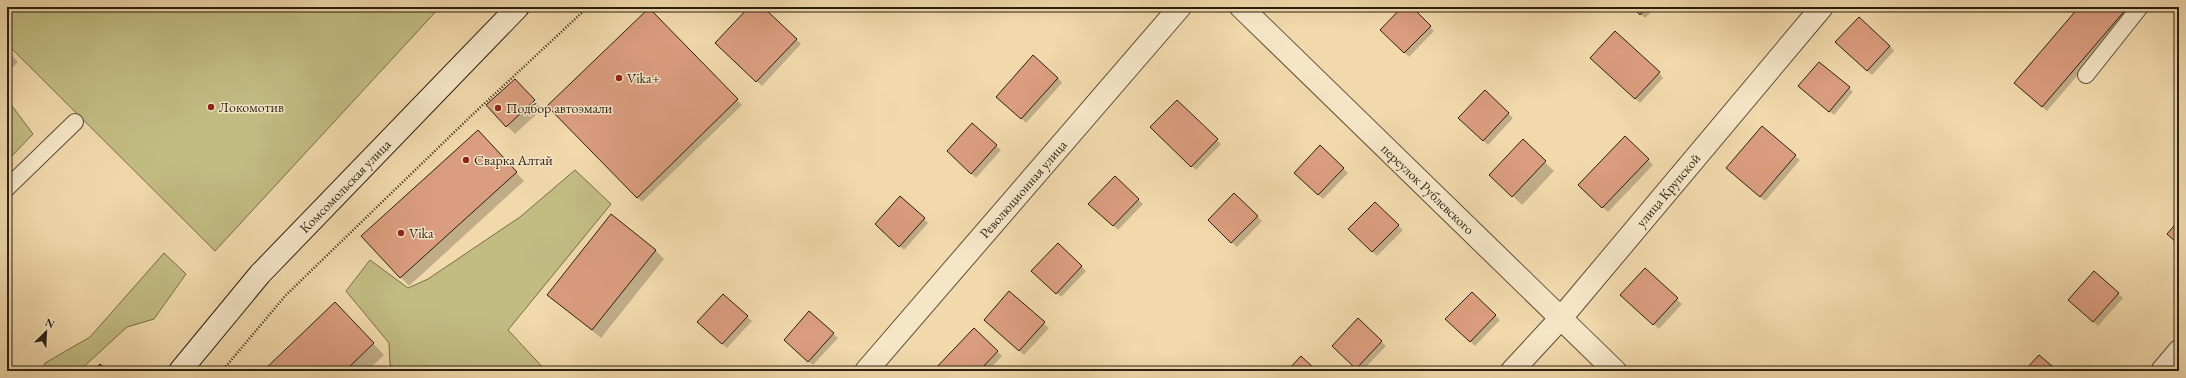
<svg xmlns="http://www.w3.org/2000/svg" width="2186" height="378" font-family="'EB Garamond',serif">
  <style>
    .green { fill: #c2bc83; stroke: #766e4b }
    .shadow { fill: #0003 }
    .building { fill: #da9d7f; stroke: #2b1f13 }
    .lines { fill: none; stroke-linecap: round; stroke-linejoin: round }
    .service-casing { stroke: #5c4e39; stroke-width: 18 }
    .minor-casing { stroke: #5c4e39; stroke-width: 24 }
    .secondary-casing { stroke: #2b1f13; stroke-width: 24 }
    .path { stroke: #2b1f13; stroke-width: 2.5; stroke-dasharray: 1 2; stroke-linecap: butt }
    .service { stroke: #f6e6c8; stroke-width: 16 }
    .minor { stroke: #f6e6c8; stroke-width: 22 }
    .secondary { stroke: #f6e6c8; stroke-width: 22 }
    .poi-dot { fill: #8f2418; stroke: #f6e6c8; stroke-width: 1.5 }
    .labels { text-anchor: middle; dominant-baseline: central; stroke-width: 3; stroke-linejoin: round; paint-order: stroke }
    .poi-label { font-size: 14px; fill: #2b1f13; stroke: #f6e6c8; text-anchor: start }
    .street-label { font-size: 14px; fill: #2b1f13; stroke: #f6e6c8 }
  </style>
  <rect width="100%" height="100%" fill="#f1d9ab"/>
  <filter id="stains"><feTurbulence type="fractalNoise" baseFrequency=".005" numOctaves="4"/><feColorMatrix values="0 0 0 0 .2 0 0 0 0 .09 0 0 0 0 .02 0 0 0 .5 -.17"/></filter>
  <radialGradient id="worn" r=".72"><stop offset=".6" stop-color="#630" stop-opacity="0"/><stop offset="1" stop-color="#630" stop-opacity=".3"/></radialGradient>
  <path class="green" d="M7,7H440L215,251L7,44Z
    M9,102L33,134L7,161V103Z
    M575,170L611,204L508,330L546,371H435L430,366C416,374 404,371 390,365L389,343L346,291L370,260L408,288L428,279L520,217Z
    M164,253L186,274L154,319L127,327L79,371H42L45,363L90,337Z"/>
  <path class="shadow" d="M750,7H762L801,44L762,86L716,43Z
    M1120,7H1132L1127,13Z
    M1351,7H1360L1356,11Z
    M1404,7H1410L1434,31L1409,57L1382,30Z
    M1633,7H1656L1645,18Z
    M2080,7H2136L2047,111L2020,87Z
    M649,9L742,105L642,202L549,106Z
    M1841,46H1890L1894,51L1872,75Z
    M7,50L18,62L7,73Z
    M1596,62L1659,73L1663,78L1640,103Z
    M1058,78L1062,83L1026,123L1002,101Z
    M1849,88L1853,92L1834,115L1804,91Z
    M524,89L542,109L515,134L507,126Z
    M1485,92L1513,118L1488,145L1460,118Z
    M1177,101L1221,144L1196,170L1151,127Z
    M1625,137L1653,165L1608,212L1579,185Z
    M487,140L524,181L409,286L362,236Z
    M1523,141L1554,171L1522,205L1491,175Z
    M996,146L1001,150L976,178L952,156Z
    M1320,146L1348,173L1323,199L1295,173Z
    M1795,156L1800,160L1765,201L1732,172Z
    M1115,177L1143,204L1118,230L1090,204Z
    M1234,194L1262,221L1237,247L1209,220Z
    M1375,203L1403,230L1377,256L1350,229Z
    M924,219L928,223L904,250L880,229Z
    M1058,244L1086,271L1061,297L1033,271Z
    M655,250L664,259L601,338L549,295Z
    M1645,270L1682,304L1659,329L1626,299Z
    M1010,293L1049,328L1024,355L990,324Z
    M1472,293L1500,320L1475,346L1447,319Z
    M2118,294L2123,298L2098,326L2074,304Z
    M335,304L384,355L367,371H264Z
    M809,313L838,338L813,365L789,344Z
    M747,317L752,321L727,348L703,327Z
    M1358,319L1386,346L1362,371H1359L1333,346Z
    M974,330L1002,356L988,371H934Z"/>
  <path class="building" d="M749,7H763L797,39L756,82L715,43Z
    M1402,7H1412L1431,26L1404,53L1380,30Z
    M1632,7H1647L1640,15Z
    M2079,7H2128L2042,107L2014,83Z
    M649,8L738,99L637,198L547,106Z
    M1859,17L1890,46L1867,71L1835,42Z
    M1615,31L1660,72L1635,99L1590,58Z
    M1033,55L1058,78L1021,119L996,97Z
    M1819,62L1850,87L1829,112L1798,86Z
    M515,79L535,100L506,127L486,105Z
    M1485,90L1509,113L1483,141L1458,118Z
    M1177,100L1218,139L1191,167L1150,127Z
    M972,123L997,145L971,174L947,151Z
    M1762,126L1796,155L1760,197L1726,168Z
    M478,130L517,172L400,278L361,236Z
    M1625,136L1649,159L1602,208L1578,185Z
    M1523,139L1546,161L1512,197L1489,175Z
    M1320,145L1344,168L1318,195L1294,173Z
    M1115,176L1139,199L1113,226L1088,204Z
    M1234,193L1258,216L1231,243L1208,220Z
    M900,196L925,218L899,247L875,224Z
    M1375,202L1399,225L1372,252L1348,229Z
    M611,214L656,250L592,330L547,295Z
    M2179,220V245L2167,234Z
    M1058,243L1082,266L1056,294L1031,271Z
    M1645,268L1678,298L1653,325L1620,295Z
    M2094,271L2119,293L2093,322L2068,300Z
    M1009,291L1045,322L1019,351L984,320Z
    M1472,292L1496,315L1470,342L1445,319Z
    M723,294L748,316L722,344L697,322Z
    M335,302L374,343L345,371H263Z
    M809,311L834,333L808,362L784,340Z
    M1358,318L1382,341L1356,369L1332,346Z
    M974,328L998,351L979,371H933Z
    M2039,355L2058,371H2024Z
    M1301,356L1317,371H1287Z
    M100,364L108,371H93Z"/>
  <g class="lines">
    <defs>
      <path id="service" d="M2086,75L2140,7
        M7,188L75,122"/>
      <path id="minor" d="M1241,7L1615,371
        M866,371L1180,7
        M1512,371L1561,318L1822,7
        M2162,371L2179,351"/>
      <path id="secondary" d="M180,371L260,274L518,7"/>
    </defs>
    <use href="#service" class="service-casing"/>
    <use href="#minor" class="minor-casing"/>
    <use href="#secondary" class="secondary-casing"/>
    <path class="path" d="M222,371L286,295L471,116L588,7"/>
    <use href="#service" class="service"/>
    <use href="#minor" class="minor"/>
    <use href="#secondary" class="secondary"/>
  </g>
  <g class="poi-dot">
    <circle cx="619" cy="78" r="4"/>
    <circle cx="211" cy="107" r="4"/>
    <circle cx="498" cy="108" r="4"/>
    <circle cx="466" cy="160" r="4"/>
    <circle cx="401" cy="233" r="4"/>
  </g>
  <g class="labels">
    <g class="poi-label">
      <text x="627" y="78">Vika+</text>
      <text x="219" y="107">Локомотив</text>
      <text x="506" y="108">Подбор автоэмали</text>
      <text x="474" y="160">Сварка Алтай</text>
      <text x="409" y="233">Vika</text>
    </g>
    <g class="street-label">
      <text transform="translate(345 186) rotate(-46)">Комсомольская улица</text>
      <text transform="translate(1023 189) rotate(-49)">Революционная улица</text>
      <text transform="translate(1428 189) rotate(44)">переулок Рублевского</text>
      <text transform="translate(1668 190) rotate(-50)">улица Крупской</text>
    </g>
  </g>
  <rect width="2186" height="378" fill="none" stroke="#f1d9ab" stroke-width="24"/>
  <rect x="8" y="8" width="2170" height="362" fill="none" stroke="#2b1f13" stroke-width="2"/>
  <rect x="12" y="12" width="2162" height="354" fill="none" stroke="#2b1f13"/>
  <g transform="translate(46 332) rotate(24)" stroke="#f6e6c8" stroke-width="3" paint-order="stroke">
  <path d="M0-3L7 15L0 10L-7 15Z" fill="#2b1f13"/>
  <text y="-6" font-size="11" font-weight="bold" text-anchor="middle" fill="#2b1f13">N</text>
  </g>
  <rect width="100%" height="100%" filter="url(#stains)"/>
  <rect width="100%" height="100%" fill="url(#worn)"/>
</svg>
